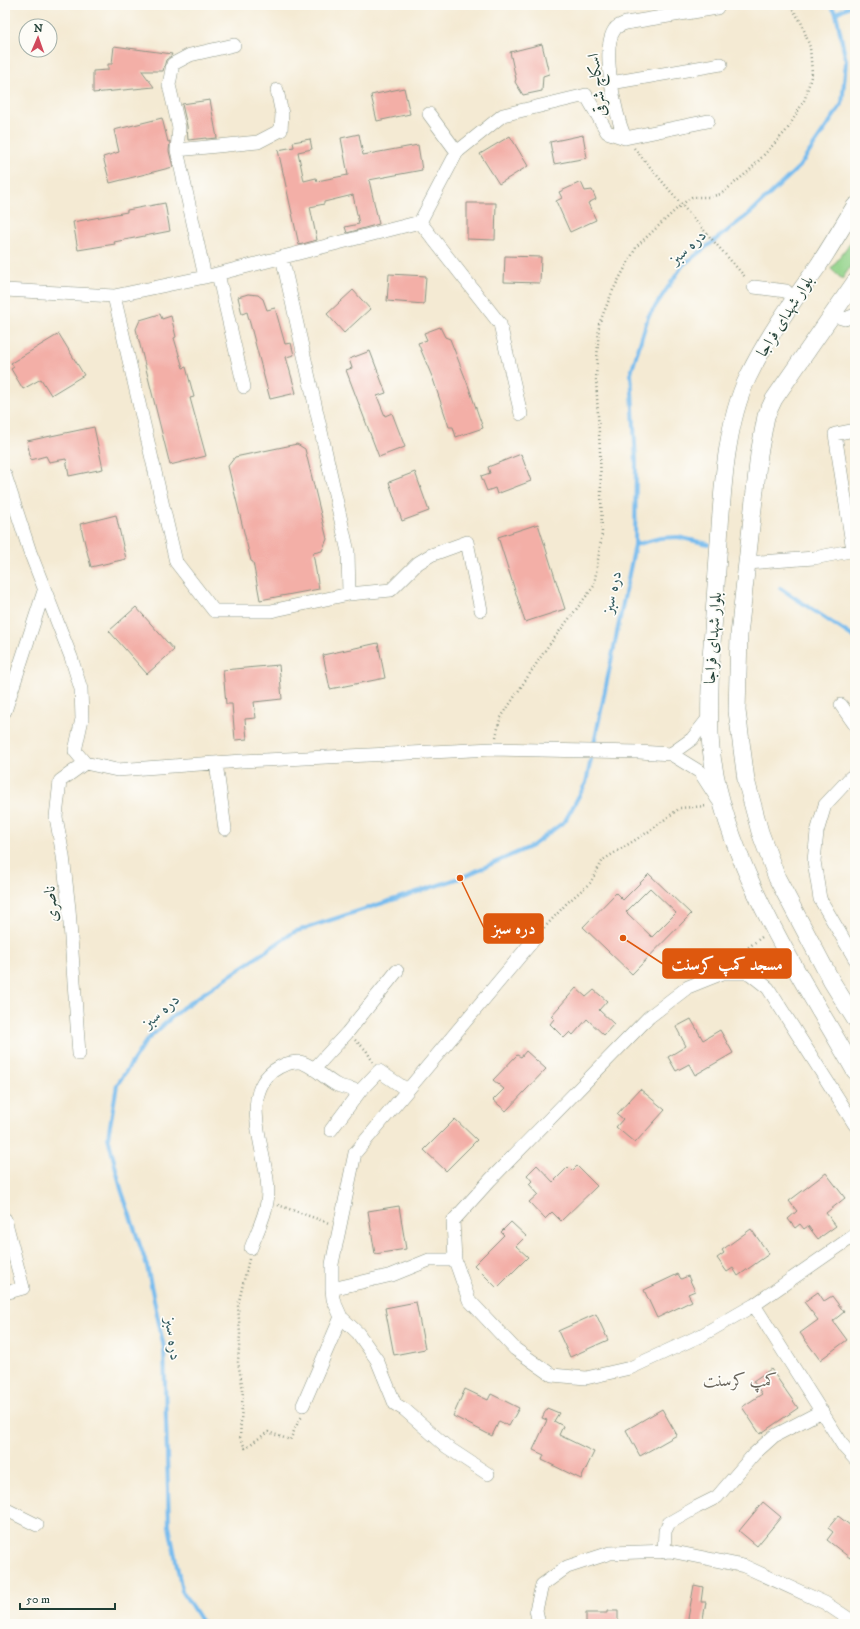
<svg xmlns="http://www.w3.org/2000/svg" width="860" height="1629" font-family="'IM FELL DW Pica',Amiri,serif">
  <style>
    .green { fill: #93d38a; stroke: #59885f }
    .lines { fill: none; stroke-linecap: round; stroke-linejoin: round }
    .stream { stroke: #77bcee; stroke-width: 4 }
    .building { fill: #f3afa7; fill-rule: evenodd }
    .minor-casing { stroke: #8a9484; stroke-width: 14 }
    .major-casing { stroke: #8a9484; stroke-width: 18 }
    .path { stroke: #8a9484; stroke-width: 2.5; stroke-dasharray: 1 3; stroke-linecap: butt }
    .minor { stroke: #fff; stroke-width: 13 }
    .major { stroke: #fff; stroke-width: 17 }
    .labels { text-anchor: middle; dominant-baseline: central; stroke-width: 3.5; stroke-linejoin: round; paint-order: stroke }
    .street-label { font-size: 16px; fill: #1f3d34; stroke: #fdfcf7 }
    .water-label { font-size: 17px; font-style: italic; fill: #355d62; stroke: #fdfcf7 }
    .neighbourhood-label { font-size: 17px; fill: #69655c; stroke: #fdfcf7 }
    .leader { fill: none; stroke: #de580e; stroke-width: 1.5 }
    .callout-dot { fill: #de580e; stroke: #fdfcf7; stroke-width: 1.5 }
    .callout { fill: #de580e; stroke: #de580e; stroke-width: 1.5 }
    .callout-label { font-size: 17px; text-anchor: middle; font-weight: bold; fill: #fff }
  </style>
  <rect width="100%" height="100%" fill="#fdfcf7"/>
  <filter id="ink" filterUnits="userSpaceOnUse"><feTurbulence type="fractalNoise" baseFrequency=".025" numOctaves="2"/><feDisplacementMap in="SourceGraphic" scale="8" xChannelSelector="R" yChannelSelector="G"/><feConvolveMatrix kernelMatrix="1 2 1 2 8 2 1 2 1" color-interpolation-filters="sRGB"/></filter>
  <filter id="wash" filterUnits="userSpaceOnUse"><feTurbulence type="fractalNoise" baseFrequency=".012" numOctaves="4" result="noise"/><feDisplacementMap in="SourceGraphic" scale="16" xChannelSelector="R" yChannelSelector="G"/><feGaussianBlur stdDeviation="0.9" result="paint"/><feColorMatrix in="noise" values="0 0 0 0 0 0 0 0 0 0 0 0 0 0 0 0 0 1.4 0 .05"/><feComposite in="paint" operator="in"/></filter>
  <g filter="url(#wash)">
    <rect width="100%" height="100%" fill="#f4ead3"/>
    <path class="green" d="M855,236V260L842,279L831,269Z"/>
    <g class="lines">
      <path class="stream" d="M836,13L852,5
        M635,545L660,538L678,537L708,544
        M780,588L855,638
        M203,1624L182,1591L169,1526L164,1348L147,1266L121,1189L108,1137L117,1085L146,1041L182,1008L294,932L460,878L532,846L565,821L586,783L635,545L636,462L631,373L648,317L683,265L749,214L799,167L842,104L846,61L836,13L830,5"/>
    </g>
    <g id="blocks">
      <path class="building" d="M542,44L549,74L543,76L542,91L523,95L515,82L516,79L510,52Z
        M114,46L172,54L171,56L166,60L163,71H142L154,87L93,93V71L108,70V64H112Z
        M404,88L410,114L377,121L371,95Z
        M210,100L217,138L206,139V138L188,140L187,126L182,104Z
        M162,118L168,142L170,141L169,151L173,167L110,183L103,157L119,152L114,130Z
        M359,134L363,155L418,145L422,170L369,180L379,224L347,233L345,227L359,224L353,195L324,202V204L310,207L317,240L299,245L278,150L294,147L293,142L310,139L312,149L298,152L304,181L316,178L317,181L348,175L341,138Z
        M583,135L587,158L554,164L550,142Z
        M510,136L528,166L499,184L480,154Z
        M581,182L585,191L592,190L596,199L588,203L596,220L570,232L556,201L562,198L559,192Z
        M165,203L170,231L114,242L115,244L78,250L73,222L127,212V210Z
        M467,203H496L495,240L467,239Z
        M505,256L541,257L540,283L504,282Z
        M389,274L426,276L424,304L387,301Z
        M353,290L370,309L344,333L327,314Z
        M248,294L258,295L263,299L267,310L275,308L285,344L291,343L294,355L286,357L296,393L270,399L247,312L242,314L238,297Z
        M160,314L162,319L171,316L176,337L174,338L183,368L186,367L194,397L190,398L206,456L170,465L136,329L140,320Z
        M440,327L445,337L450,339L468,385L483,428L456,437L453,427H449L433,379L418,343L427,340L424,333Z
        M59,334L84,375L51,395L41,379L23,389L11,369L14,367L11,363Z
        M370,351L386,393L377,396L385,416L392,413L405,447L379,457L346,370L352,368L349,359Z
        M94,427L103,469L69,476L66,459L49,462L46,456L31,460L27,441Z
        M297,444L305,449L327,539L322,551L313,553L319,589L260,600L253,562L251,561L228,466L235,457Z
        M521,454L531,481L497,494L495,488L487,491L481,476L490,473L488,467Z
        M415,472L429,511L402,521L389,482Z
        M116,515L126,559L91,567L80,524Z
        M538,524L565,609L525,622L498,537Z
        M136,607L174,650L147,674L109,631Z
        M378,643L385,678L330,689L323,655Z
        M279,665L282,699L254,702L256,718L245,719L247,739L235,740L232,704H226L223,670Z
        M649,874L691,914L632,974L583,927L616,893L623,900ZM650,888L676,913L652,937L626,912Z
        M576,988L586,997L594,990L607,1001L599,1010L614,1024L604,1035L587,1019L573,1035L570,1032L564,1038L550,1024L554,1019L551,1016Z
        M691,1019L703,1040L720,1030L733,1053L695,1075L689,1064L676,1071L668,1057L686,1046L676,1027Z
        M526,1051L546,1069L506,1111L493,1100L504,1089L493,1080L517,1055L521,1057Z
        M640,1089L665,1110L635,1143L616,1127L623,1119L617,1114Z
        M455,1119L477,1140L446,1171L424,1150Z
        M537,1165L553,1182L568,1167L572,1171L577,1166L597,1186L561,1221L552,1212L545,1219L529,1202L538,1194L529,1184L532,1181L527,1175Z
        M826,1173L845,1198L826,1213L836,1226L818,1239L808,1226L804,1229L800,1224L795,1228L788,1219L797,1211L789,1201Z
        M399,1206L406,1249L375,1254L368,1211Z
        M511,1222L526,1236L516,1246L528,1257L497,1288L474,1265L504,1235L501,1232Z
        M751,1229L769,1254L738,1276L733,1268L727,1272L717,1258L724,1253L722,1250Z
        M678,1274L681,1279L688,1276L695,1291L688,1294L692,1301L657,1318L644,1290Z
        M818,1292L824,1301L832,1296L844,1312L833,1321L847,1340L820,1360L800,1333L818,1320L804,1302Z
        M416,1302L425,1349L394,1355L385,1308Z
        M596,1314L608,1340L570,1357L558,1331Z
        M771,1369L798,1408L760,1434L742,1407L762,1394L753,1381Z
        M465,1389L488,1400L491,1394L519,1408L509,1426L499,1421L492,1436L453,1416Z
        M547,1408L559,1413L554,1421L563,1426L559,1435L594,1452L581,1479L542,1460L544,1455L533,1450L547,1420L542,1418Z
        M662,1409L677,1435L640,1456L626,1430Z
        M763,1502L781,1517L757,1546L739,1531Z
        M838,1516L855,1529V1551L850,1558L827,1540L833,1532L828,1528Z
        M694,1585L703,1587L701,1602H706L702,1624H687Z
        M607,1611H618V1624H586V1613H607Z"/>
    </g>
  </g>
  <g filter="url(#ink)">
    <use href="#blocks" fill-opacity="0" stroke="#8a9484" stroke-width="1"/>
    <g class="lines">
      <defs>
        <path id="minor" d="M611,83L721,64
          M429,114L457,152
          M625,138C616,116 600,48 615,29C617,26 623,24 626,23L717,8
          M177,150L258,142L281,130L282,114L277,90
          M282,257L348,552L349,594
          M218,274L244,387
          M205,277L177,150L179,128L169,85L173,64L190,55L234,45
          M754,287L786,291L794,299
          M5,290L114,296L205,277L420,222
          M114,296L176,562L214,611H271L349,594L391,590L418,563L431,555L467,542L481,610
          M832,315L845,319L855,315
          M521,414L500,324L420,222L457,152L503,115L586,95L607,132L625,138L708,121
          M5,475L30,552L71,657L81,689L82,719L75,751L85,763L117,770L242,761L493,749L639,752L671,754
          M853,550L835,434L855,430
          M747,563L814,558L855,550
          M841,705L855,725
          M5,711L44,591
          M710,716L692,739L671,754L700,772L718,800
          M216,763L225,829
          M855,776L851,777L825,805L817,832L814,861L820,899L855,959
          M79,1054L69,909L63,856L56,817L60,781L85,763
          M314,1069L347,1033L397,971
          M855,1125L768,988L749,973H723L688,987L649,1017L490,1180L453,1221L455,1260L469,1300L515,1349L552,1375L586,1378L630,1368L702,1335L754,1305L855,1235
          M331,1130L360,1091
          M5,1219L23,1288L5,1293
          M251,1248C256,1234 265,1217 267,1202C274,1164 235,1101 273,1071C280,1066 287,1062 298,1062C310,1062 326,1080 337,1085C344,1088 353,1089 360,1091L379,1071L407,1090
          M455,1260H429L392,1275L332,1289V1264L355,1153L536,937
          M754,1305L844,1447L855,1459
          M341,1317L358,1333L377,1360L395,1404L405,1410L447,1447L488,1474
          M303,1405L341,1317L333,1299L332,1289
          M5,1509L37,1525
          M664,1552L665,1531L669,1523L697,1507L717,1497L754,1454L774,1436L822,1411
          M539,1624L536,1610L542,1585L567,1567L610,1553L670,1551L744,1566L825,1603L855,1623"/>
        <path id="major" d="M855,206C843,226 831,246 818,266C793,301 767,337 748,377C724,426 722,501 718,556C716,590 713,625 711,659C710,689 708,719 711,748C724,862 799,973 855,1071
          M855,282L774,399L766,416L759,454L739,635L737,711L746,780L760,832L777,878L832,982L855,1019"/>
      </defs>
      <use href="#minor" class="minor-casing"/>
      <use href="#major" class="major-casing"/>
      <path class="path" d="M634,148L687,211L746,278
        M496,737L500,719L546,649L594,586L602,533L600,451L596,379L599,324L613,290L637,246L681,205L692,197H709L721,194L749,171L787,130L805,99L812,73L810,47L801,22L790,5
        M544,928L567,903L590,883L603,860L648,832L680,808L707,806
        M748,962L746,949L762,937
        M355,1040L366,1050L373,1062
        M278,1205L329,1223
        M249,1259L238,1305L240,1334L238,1362L243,1390L240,1437L245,1448L268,1432L290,1440L299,1420L302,1417"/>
      <use href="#minor" class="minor"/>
      <use href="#major" class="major"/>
    </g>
  </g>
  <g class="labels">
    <g class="street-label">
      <text transform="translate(597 85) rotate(-97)">اسکاچ شرقی</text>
      <text transform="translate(785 316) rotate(-58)">بلوار شهدای فراجا</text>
      <text transform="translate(713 638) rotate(-86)">بلوار شهدای فراجا</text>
      <text transform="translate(51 904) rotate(-95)">ناصری</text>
    </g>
    <g class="water-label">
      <text transform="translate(688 247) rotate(-42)">دره سبز</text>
      <text transform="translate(612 592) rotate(-78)">دره سبز</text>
      <text transform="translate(161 1011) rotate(-41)">دره سبز</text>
      <text transform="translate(173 1339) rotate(82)">دره سبز</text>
    </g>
    <g class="neighbourhood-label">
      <text x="740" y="1381">کمپ کرسنت</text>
    </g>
  </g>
  <path class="leader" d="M460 878L484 928M623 938L663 964"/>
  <g class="callout-dot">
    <circle cx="460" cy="878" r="4"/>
    <circle cx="623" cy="938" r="4"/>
  </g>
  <g class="callout">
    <rect x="484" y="914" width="59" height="29" rx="4"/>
    <rect x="663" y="949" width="128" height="29" rx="4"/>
  </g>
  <g class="callout-label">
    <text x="514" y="934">دره سبز</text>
    <text x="727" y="970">مسجد کمپ کرسنت</text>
  </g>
  <rect width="860" height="1629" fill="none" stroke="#fdfcf7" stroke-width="20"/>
  <g transform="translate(38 38) rotate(2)"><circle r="19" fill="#fdfcf7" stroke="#a4b0a9"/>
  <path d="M0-3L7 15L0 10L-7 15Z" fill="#d1495b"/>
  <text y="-6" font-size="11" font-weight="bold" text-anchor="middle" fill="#1f3d34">N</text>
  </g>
  <path d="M20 1603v6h95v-6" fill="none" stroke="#1f3d34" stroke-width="2"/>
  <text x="26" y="1603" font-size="12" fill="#1f3d34" stroke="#fdfcf7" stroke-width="3" paint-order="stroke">50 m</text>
</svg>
